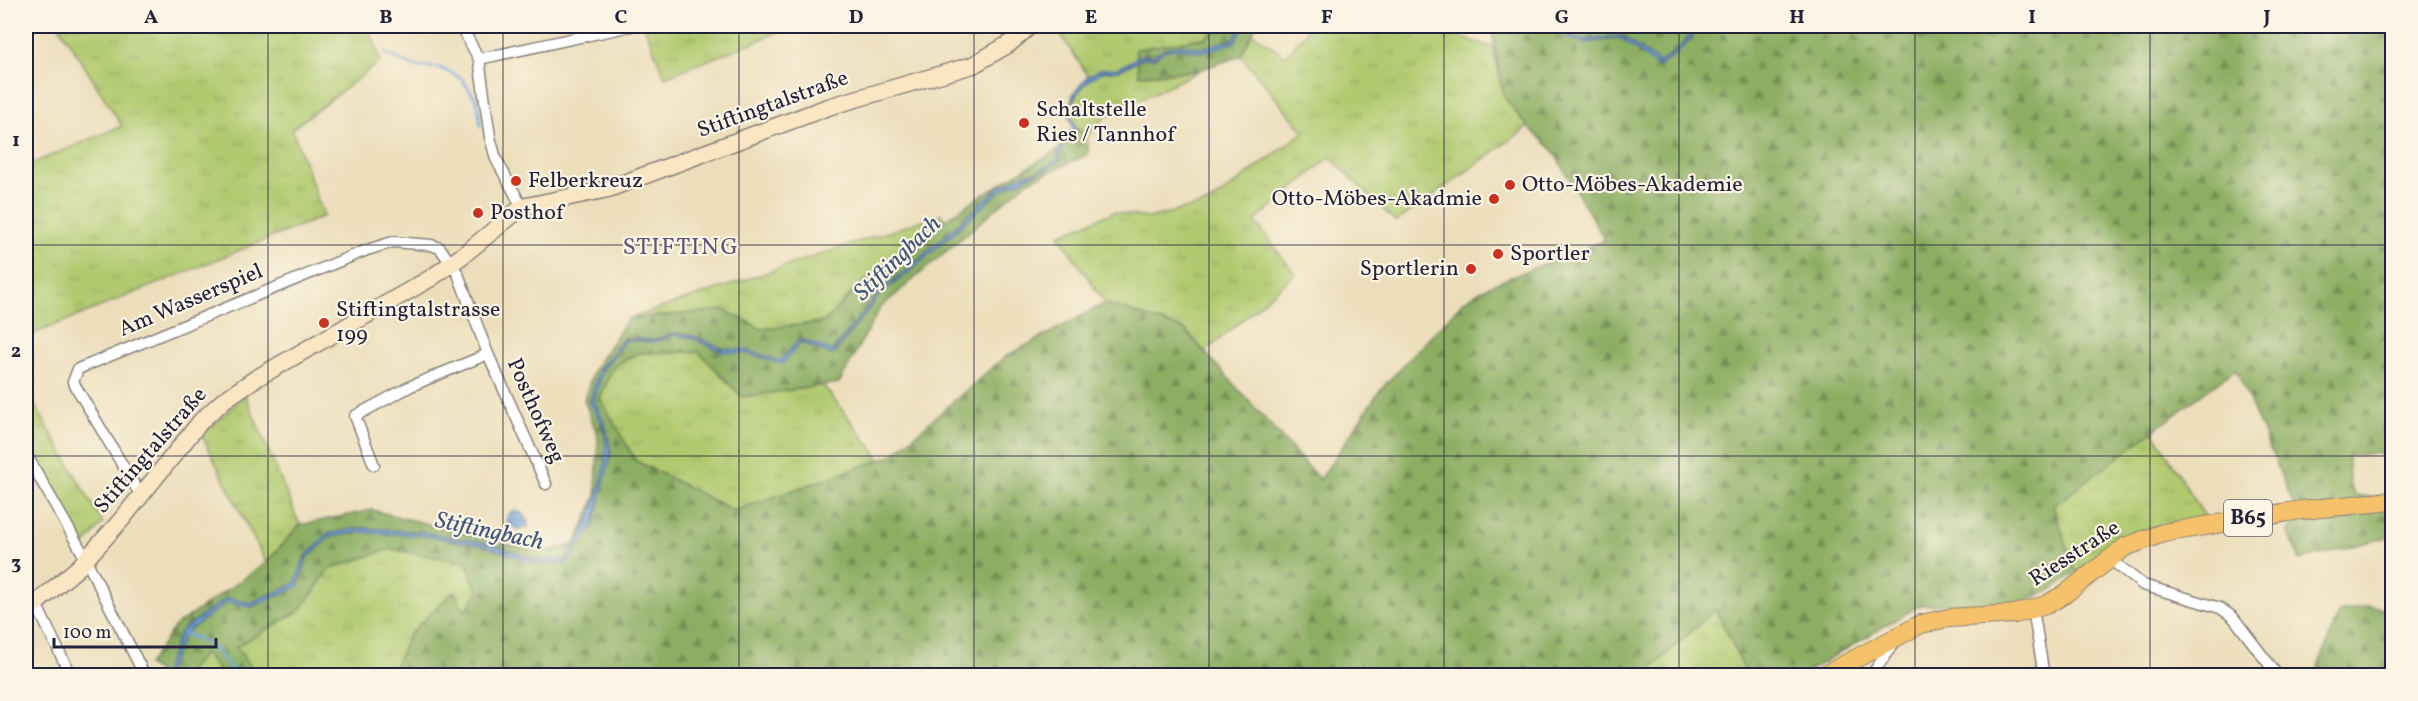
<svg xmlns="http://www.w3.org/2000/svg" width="2418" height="701" font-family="Vollkorn,serif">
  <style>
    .grass { fill: url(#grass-tufts); stroke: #6a7655; stroke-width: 1.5 }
    .forest { fill: url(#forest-firs); stroke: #57684e; stroke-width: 1.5 }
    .water { fill: url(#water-rules); stroke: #48628a; stroke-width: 1.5 }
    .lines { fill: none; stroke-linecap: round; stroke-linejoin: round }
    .stream { stroke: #6da1d9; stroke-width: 3 }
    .street-casing { stroke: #87807a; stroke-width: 13 }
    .secondary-casing { stroke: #87807a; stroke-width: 19 }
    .primary-casing { stroke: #87807a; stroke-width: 20 }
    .street { stroke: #fff; stroke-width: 10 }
    .secondary { stroke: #fbe6c4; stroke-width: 16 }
    .primary { stroke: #f5c16b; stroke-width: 18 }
    .grid { fill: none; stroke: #22223b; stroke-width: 1.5; stroke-opacity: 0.55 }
    .poi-dot { fill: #c8321e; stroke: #fcf5e5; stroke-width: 2 }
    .labels { text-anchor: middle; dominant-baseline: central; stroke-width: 4.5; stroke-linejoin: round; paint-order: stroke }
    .shield { fill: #fcf5e5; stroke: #63616e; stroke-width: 1.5 }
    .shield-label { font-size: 21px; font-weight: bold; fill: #22223b }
    .street-label { font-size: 22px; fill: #22223b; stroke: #fcf5e5 }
    .poi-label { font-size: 22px; fill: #22223b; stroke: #fcf5e5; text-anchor: start }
    .neighbourhood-label { font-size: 24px; letter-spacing: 1.5px; fill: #635176; stroke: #fcf5e5 }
    .water-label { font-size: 24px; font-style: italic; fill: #40557a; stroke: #fcf5e5 }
    .neatline { fill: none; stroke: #22223b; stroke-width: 2 }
    .grid-label { font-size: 20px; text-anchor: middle; font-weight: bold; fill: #22223b }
  </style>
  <defs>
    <pattern id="grass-tufts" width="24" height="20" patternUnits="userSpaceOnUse" patternTransform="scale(1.5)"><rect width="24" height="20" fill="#b1ca6f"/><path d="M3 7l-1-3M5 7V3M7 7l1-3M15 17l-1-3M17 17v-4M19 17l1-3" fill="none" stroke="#98ad61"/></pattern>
    <pattern id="forest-firs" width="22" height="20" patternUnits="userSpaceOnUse" patternTransform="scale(1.5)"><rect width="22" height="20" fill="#8cae62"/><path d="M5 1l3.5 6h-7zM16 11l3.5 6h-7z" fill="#728d52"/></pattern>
    <pattern id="water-rules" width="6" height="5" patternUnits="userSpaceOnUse" patternTransform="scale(1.5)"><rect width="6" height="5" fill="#6da1d9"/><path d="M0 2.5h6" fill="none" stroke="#5983b1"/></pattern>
  </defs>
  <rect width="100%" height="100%" fill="#fcf5e5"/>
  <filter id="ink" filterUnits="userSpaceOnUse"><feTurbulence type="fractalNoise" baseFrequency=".0167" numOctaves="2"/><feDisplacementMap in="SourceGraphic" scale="12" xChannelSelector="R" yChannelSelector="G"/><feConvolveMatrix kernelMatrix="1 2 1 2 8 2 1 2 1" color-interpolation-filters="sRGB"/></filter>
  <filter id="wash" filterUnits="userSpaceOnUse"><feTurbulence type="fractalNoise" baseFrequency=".008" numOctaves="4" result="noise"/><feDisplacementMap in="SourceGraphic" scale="24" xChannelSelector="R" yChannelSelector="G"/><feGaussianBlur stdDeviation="1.35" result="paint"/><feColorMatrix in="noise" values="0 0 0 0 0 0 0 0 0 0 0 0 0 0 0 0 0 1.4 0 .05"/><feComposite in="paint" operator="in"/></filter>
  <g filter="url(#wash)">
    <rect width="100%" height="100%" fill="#ecdeba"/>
    <path class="grass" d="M59,26H368L381,61L292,129L324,216L26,337V166L122,126Z
      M644,26H795L665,77Z
      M1055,26H1220L1205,38L1174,43L1139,75L1199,71L1106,116L1087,136C1059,118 1072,98 1089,77Z
      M1310,26H1433L1434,29L1493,47L1504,97L1528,127L1396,222L1330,157L1255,221L1295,274L1205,352L1185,330L1105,303L1059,235L1114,212L1148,218L1209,203L1304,132L1241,56L1252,33L1286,56Z
      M941,214L946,220L859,285L824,322L762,329L724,310L628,319Z
      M699,352L742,397L823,385L881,460L734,511L636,461L600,398L614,366L638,353Z
      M26,390L103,523L84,546L26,440Z
      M245,395L300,525L266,563L202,436Z
      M2153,431L2205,517L2171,523L2126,537L2076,572L2053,506Z
      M390,549L466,562L478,593L465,611L454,591L409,635L391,675H257L235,647L301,610L329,569Z
      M1716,609L1747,675L1643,676Z
      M205,653L222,675L185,676Z"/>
    <path class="forest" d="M1220,26H1240L1234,39L1202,48L1180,45L1137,58L1135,49L1205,38Z
      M1244,26H1256L1241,56L1199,70L1139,75L1137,62L1143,58H1154L1166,50L1180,48L1201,52L1235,42Z
      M1491,26H1505L1522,31L1532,26H1562L1567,37L1585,43L1620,38L1658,66C1675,55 1691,45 1696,26H2392V460L2376,453L2348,456L2349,482L2355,495L2371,497L2392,495V536L2300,560L2288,530L2301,522L2236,369L2053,506L2076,572L2050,591L2017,603L1920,605L1802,675H1747L1716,609L1643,675H391L409,635L454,591L465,611L478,592L466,562L390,549L329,569L301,610L236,647L257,675H222L205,653L185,675L166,676L184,634L227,602L251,607L298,587L307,558L330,537L361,532L421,535L486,546L537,564L567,563L594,525L611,453L606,427L594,401L602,371L626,340L653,342L675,335L692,338L723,352L746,353L782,364L801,342L833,355L881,293L907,274L1001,190L1059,162L1061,150L1076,129L1087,136L1089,154L1027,182L880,308L839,383L742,397L699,352L638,353L614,366L600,398L636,461L734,511L891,456L1003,358L1105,303L1185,330L1320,480L1380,390L1464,301L1489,286L1605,240L1552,149L1528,127L1504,97Z
      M1566,26H1693C1688,43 1674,52 1659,63L1622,36L1585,40L1570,35Z
      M1058,150V160L1037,172L1025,174L999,187L905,272L880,291L832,351L800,339L781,361L746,350L724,349L693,336L676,333L653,340L626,337L599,370L590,402C594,410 600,418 603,427C614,464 589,530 566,560H538L487,543L421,532L361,528L328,534L305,557L295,584L250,603L226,598L181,631L163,675L148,665L175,626L266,563L300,525L372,510L543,553L576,543L596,495L598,436L584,400L594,369L628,319L724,310L762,329L824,322C891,251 974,197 1058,150Z
      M2368,606L2392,609V675H2315L2339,612Z"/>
    <path class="water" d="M1240,26H1244L1235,42L1201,52L1180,48L1166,50L1154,58H1143L1120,70L1102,72L1089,80L1075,96L1071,113L1076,129L1061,151L1059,162L1001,190L907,274L881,293L833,355L801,342L782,364L746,353L723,352L692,338L675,335L653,342L625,340L602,371L594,400L606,427L611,453L594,525L567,563L537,564L486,546L421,535L361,532L330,537L307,558L298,587L251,607L227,602L184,634L166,675H163L181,631L227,598L250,603L295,584L305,557L328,534L361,528L421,532L487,543L538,560H566C589,531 614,464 603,427C600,419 594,410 590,402L599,370L623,339L653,340L676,333L693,336L724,349L746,350L780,361L800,339L833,351L880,291L905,272L999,187L1025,174L1037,172L1057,160L1058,150L1073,128L1069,114L1073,94L1087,77L1100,69L1118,68L1142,55L1153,56L1165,48L1180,45L1202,48L1234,39Z
      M1562,26H1566L1570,35L1585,40L1622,36L1659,63C1674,53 1688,43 1693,26H1696C1691,45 1675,55 1658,67L1620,38L1585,43L1567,37Z
      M512,511C522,511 528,516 528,527L517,529L508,524L507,517Z"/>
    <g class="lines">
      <path class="stream" d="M385,53L413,66L440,68L461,78L477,100L481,126
        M183,633L209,644
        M212,647L238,676"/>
    </g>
  </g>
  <g filter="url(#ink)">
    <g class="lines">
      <defs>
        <path id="street" d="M461,26L479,59L490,137L496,159L522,207
          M479,59L631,26
          M26,454L82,552L145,676
          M374,465L355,416L411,386L488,354
          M141,496L73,382L78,369L367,250L393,242L431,245L440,248L458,274L488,354L546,484
          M2110,559L2143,585L2220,608L2233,617L2278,676
          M36,604L71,676
          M2033,609L2044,676
          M1871,676L1895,641"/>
        <path id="secondary" d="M26,612L79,567L122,519L201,421L224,400L255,379L431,278L462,256L522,207L608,189L828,107L973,65L1009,44L1030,26"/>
        <path id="primary" d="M1823,676L1921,624L1949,618L2015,614L2046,605L2065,594L2125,547L2163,533L2301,510L2392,501"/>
      </defs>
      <use href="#street" class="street-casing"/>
      <use href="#secondary" class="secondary-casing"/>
      <use href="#primary" class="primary-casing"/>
      <use href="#street" class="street"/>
      <use href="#secondary" class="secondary"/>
      <use href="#primary" class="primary"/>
    </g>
  </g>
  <path class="grid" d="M268,26V676M503,26V676M739,26V676M974,26V676M1209,26V676M1444,26V676M1679,26V676M1915,26V676M2150,26V676M26,245H2392M26,456H2392"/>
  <g class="poi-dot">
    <circle cx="1024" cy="123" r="6"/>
    <circle cx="516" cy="181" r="6"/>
    <circle cx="1510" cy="185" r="6"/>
    <circle cx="1494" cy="199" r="6"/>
    <circle cx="478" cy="213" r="6"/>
    <circle cx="1498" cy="254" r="6"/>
    <circle cx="1471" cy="269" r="6"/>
    <circle cx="324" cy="323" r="6"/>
  </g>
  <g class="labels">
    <rect class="shield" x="2224" y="500" width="48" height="36" rx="4.5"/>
    <g class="shield-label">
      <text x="2248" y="518">B65</text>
    </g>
    <g class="street-label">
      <text transform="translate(773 105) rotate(-20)">Stiftingtalstraße</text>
      <text transform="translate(191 301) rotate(-23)">Am Wasserspiel</text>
      <text transform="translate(535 411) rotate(66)">Posthofweg</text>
      <text transform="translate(151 451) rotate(-49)">Stiftingtalstraße</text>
      <text transform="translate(2075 554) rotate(-33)">Riesstraße</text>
    </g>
    <g class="poi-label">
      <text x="1036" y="110">Schaltstelle<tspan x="1036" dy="25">Ries / Tannhof</tspan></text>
      <text x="528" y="181">Felberkreuz</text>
      <text x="1522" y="185">Otto-Möbes-Akademie</text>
      <text x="1482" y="199" text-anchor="end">Otto-Möbes-Akadmie</text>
      <text x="490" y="213">Posthof</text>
      <text x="1510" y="254">Sportler</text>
      <text x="1459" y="269" text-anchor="end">Sportlerin</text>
      <text x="336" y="310">Stiftingtalstrasse<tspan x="336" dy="25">199</tspan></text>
    </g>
    <g class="neighbourhood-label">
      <text x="681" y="248">STIFTING</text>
    </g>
    <g class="water-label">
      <text transform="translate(898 259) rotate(-44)">Stiftingbach</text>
      <text transform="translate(489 532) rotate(12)">Stiftingbach</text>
    </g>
  </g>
  <rect width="2418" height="701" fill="none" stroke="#fcf5e5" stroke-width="66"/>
  <path d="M54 638v9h162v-9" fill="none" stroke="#22223b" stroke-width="3"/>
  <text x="63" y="638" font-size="18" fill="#22223b" stroke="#fcf5e5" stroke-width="4.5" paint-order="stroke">100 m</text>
  <rect x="33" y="33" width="2352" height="635" class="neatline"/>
  <g class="grid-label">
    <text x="151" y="23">A</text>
    <text x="386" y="23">B</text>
    <text x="621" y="23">C</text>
    <text x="856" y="23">D</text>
    <text x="1091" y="23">E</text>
    <text x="1327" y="23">F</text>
    <text x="1562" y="23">G</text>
    <text x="1797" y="23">H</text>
    <text x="2032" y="23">I</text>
    <text x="2267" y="23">J</text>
    <text x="16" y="146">1</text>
    <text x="16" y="357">2</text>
    <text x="16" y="569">3</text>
  </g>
</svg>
